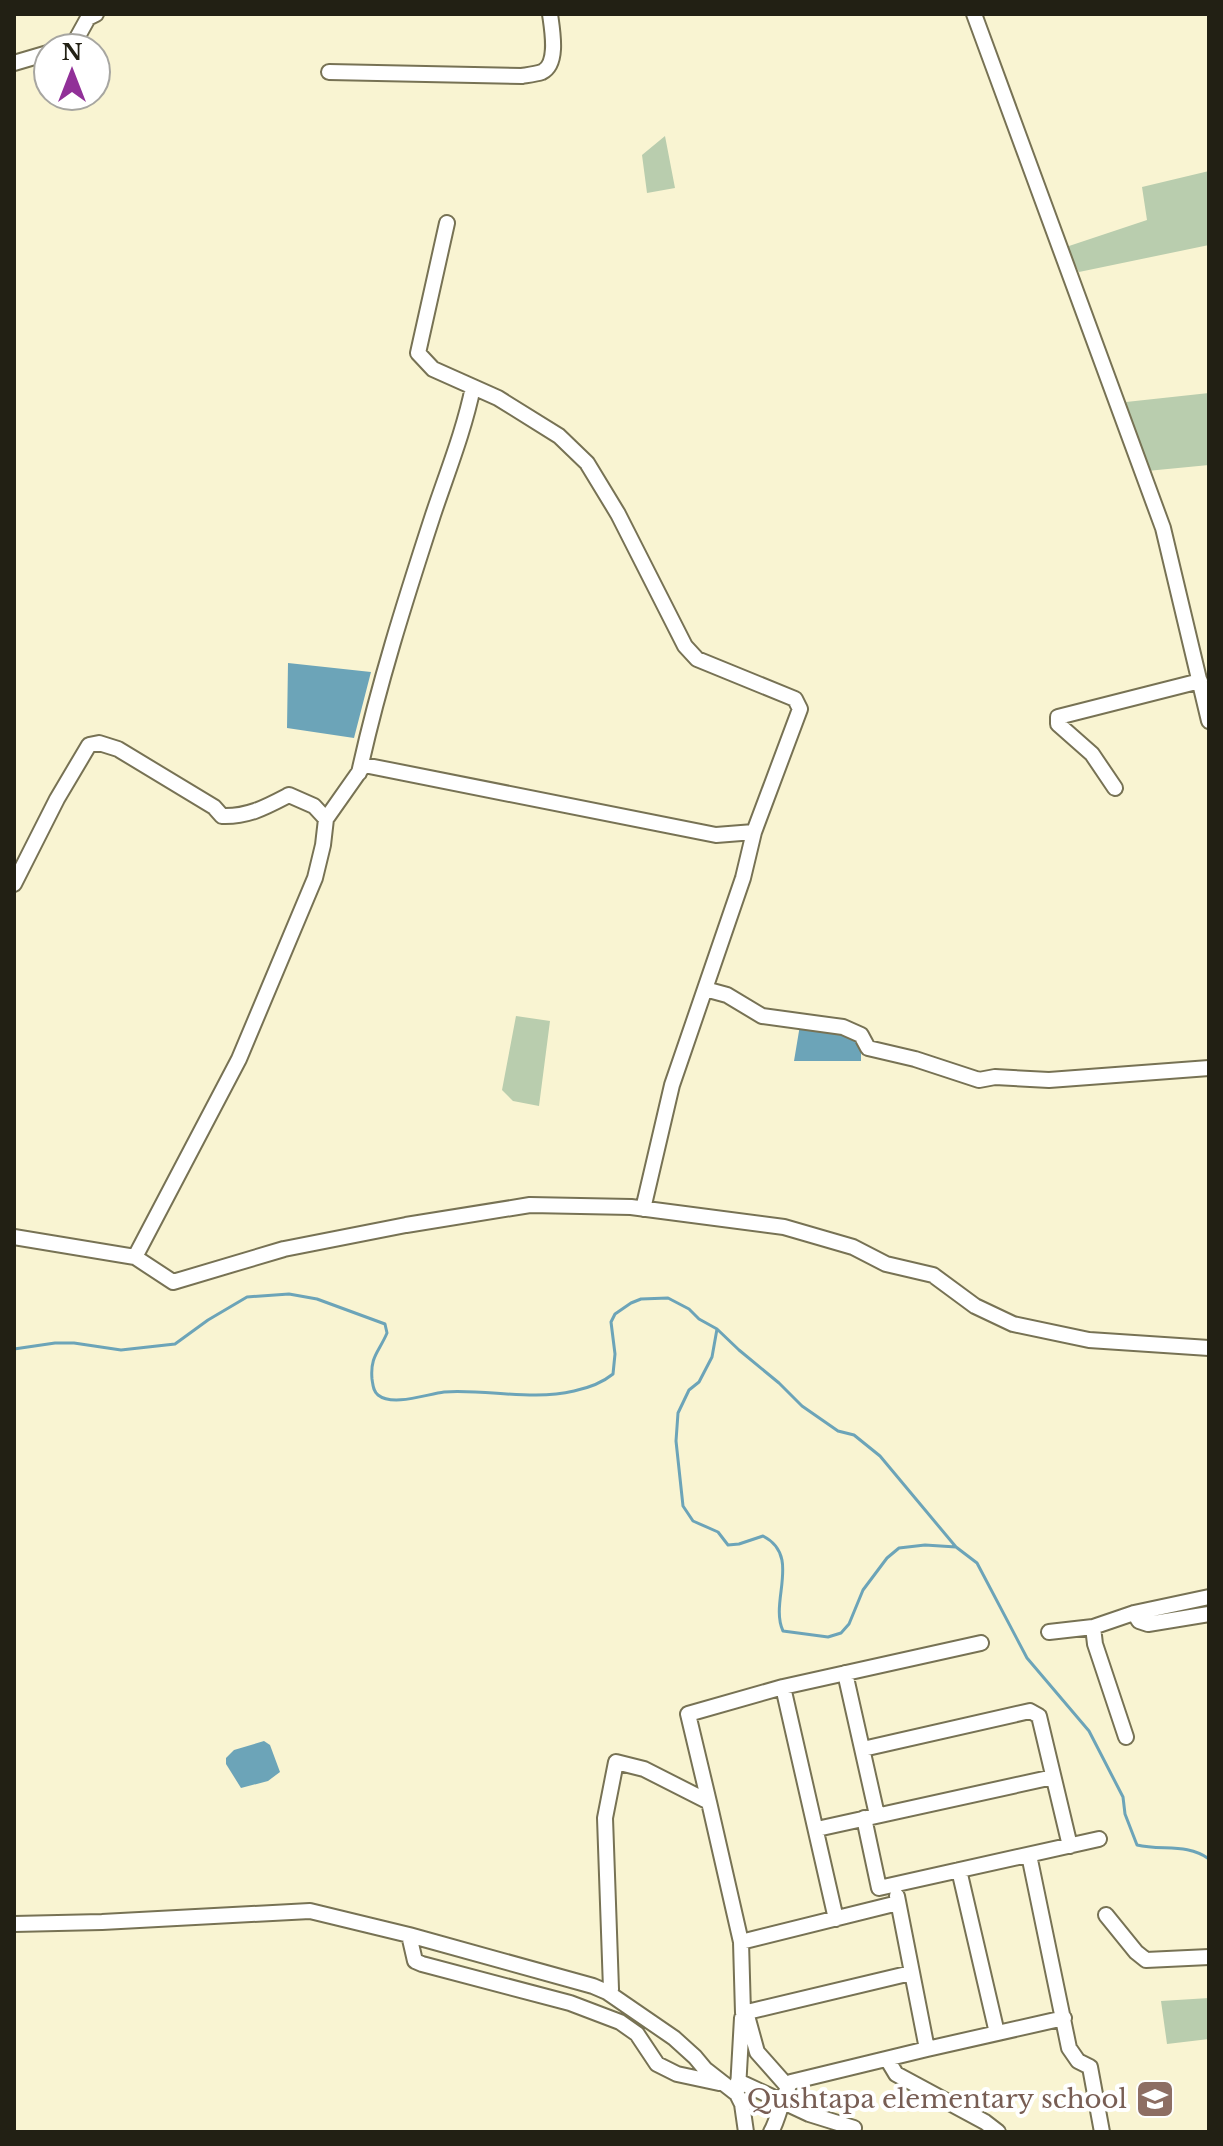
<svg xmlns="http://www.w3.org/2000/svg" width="1223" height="2146" font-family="'Libre Baskerville',serif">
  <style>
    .green { fill: #b9cdae }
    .water { fill: #6ca4b8 }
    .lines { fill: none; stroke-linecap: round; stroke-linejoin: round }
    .stream { stroke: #6ca4b8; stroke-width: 3 }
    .minor-casing { stroke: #777254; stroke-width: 18 }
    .minor { stroke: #fff; stroke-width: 14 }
    .labels { text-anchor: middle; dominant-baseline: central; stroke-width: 8; stroke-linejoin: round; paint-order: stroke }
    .education-label { font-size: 26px; fill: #785e54; stroke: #fff; text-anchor: end }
  </style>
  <rect width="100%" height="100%" fill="#f9f4d2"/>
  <path class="green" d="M665,136L675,188L647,193L642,155Z
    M1209,171V245L1079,272L1066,247L1147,220L1142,187Z
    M1209,393V465L1147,471L1126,402Z
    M516,1016L550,1021L539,1106L513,1101L502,1090Z
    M1209,1998V2039L1167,2044L1161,2001Z"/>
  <path class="water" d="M288,663L371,672L354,738L287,728Z
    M800,1025L861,1035V1061H794Z
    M264,1741L270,1745L280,1772L268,1781L241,1788L226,1764V1758L234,1750Z"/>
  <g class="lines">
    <path class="stream" d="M717,1329L739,1350L779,1383L802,1406L838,1431L854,1435L880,1456L956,1547
      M14,1349L55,1343H74L121,1350L175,1344L208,1320L247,1297L289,1294L317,1299L385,1324L387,1333C379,1352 370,1356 372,1379C373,1385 373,1391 378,1395C393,1407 427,1394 444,1392C487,1389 532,1401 574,1391C588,1388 602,1383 613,1374L615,1354L611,1322L615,1314L631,1303L641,1299L668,1298L689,1309L699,1319L717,1329L712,1357L699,1382L689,1390L678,1413L676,1441L683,1506L693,1521L718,1532L728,1545L739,1544L763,1536C802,1556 769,1601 783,1631L828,1637L841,1633L849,1624L863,1590L887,1558L899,1548L925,1545L956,1547L977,1563L1027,1658L1089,1731L1123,1797L1125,1814L1137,1845C1162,1851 1187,1843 1209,1859"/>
    <defs>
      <path id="minor" d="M974,14L1163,528L1209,721
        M68,48L72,47L88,18L96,14
        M14,63L48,53
        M329,72L522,76C528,75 536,74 542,72C559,64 552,29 550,14
        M359,773C378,686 405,601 433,515C447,473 464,431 473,387
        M1115,788L1092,754L1058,724V717L1200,681
        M326,819L364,765L716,835L754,832L800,709L795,699L697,659L685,646L618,514L587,463L559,436L498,398L433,369L418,353L447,223
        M14,884L57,799L89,745L99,743L118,749L214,807L222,816C248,817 266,807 289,795L314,806L326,819L323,845L315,878L239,1059L135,1257
        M705,989L727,995L762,1016L843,1027L861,1035L868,1048L915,1059L979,1080L995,1077L1049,1080L1209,1068
        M643,1209L672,1085L743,878L754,832
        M14,1237L135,1257L173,1282L284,1249L406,1225L530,1205L631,1207L784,1227L853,1247L886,1264L933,1275L975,1306L1013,1324L1089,1340L1209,1348
        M1134,1613L1139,1621L1148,1624L1209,1614
        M1049,1632L1093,1627
        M845,1673L877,1815
        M783,1687L836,1919
        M1126,1737L1095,1644L1093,1627L1134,1613L1209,1597
        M863,1749L1030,1711L1039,1716L1070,1846
        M709,1802L688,1714L783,1687L981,1643
        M864,1818L879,1888L1099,1839
        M817,1829L1053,1777
        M1029,1855L1069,2048L1078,2061L1090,2067L1102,2132
        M959,1870L997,2033
        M897,1896L927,2049
        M898,1903L741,1942L743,2013L911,1973
        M1106,1915L1136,1952L1146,1960L1209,1957
        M14,1924L102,1922L310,1911L409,1935L593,1986L607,1992L674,2038L695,2057L705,2069L737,2094L742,2104L746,2132
        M409,1935L415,1961L422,1964L570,2003L620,2022L637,2034L657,2064L677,2074L719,2083
        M610,1994L611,1989L605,1818L616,1762L644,1769L709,1802L741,1942
        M746,2012L757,2052L788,2087
        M887,2059L896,2074L985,2122L998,2132
        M738,2081L809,2114L854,2128
        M738,2089L742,2018
        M771,2132C780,2116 781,2098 791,2082L927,2049L1064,2018"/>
    </defs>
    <use href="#minor" class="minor-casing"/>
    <use href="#minor" class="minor"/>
  </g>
  <defs>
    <symbol id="school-square" viewBox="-11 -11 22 22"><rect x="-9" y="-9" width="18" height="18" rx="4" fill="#8d6e63" stroke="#fff"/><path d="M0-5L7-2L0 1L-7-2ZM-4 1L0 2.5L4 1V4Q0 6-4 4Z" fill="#fff"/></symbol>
  </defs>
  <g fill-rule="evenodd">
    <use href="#school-square" x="1133" y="2077" width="44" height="44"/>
  </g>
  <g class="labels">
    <g class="education-label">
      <text x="1127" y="2099">Qushtapa elementary school</text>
    </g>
  </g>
  <rect width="1223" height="2146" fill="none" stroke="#222014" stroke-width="32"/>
  <g transform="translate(72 72)"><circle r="38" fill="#ffffff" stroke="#a7a6a1" stroke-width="2"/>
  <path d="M0-6L14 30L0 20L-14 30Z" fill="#913098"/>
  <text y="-12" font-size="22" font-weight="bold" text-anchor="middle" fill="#222014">N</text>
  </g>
</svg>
